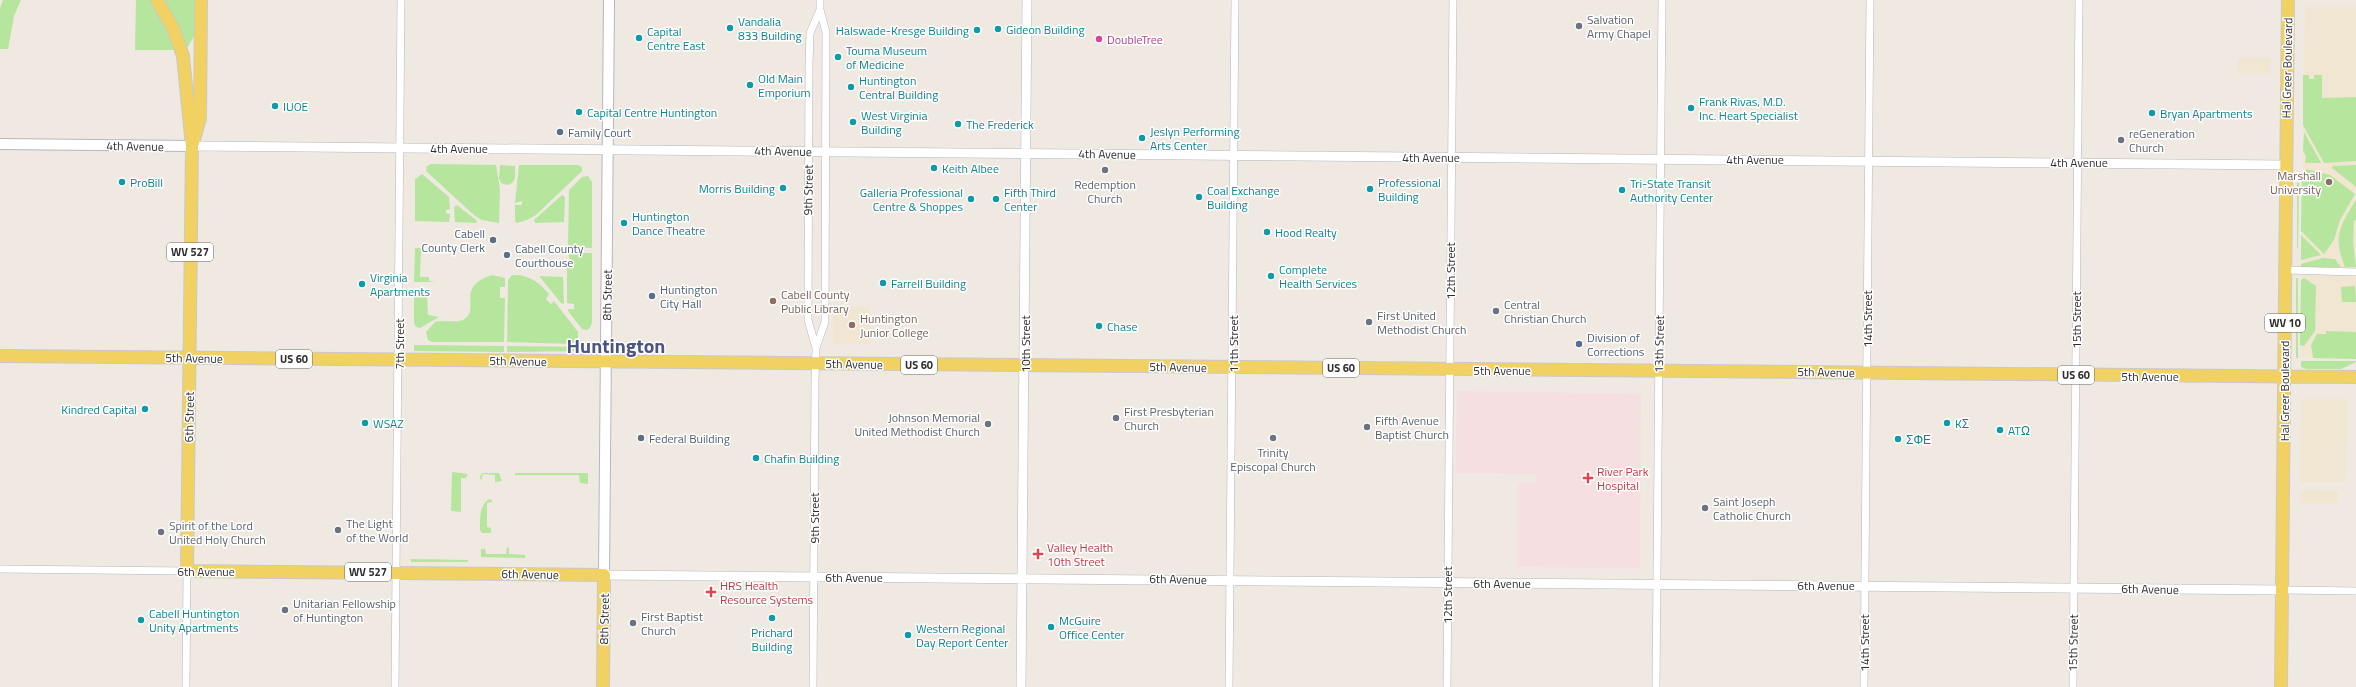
<svg xmlns="http://www.w3.org/2000/svg" width="2356" height="687" font-family="'Titillium Web',sans-serif">
  <style>
    .education { fill: #f0e6d1 }
    .medical { fill: #f5dfe0 }
    .green { fill: #b6e59e }
    .lines { fill: none; stroke-linecap: round; stroke-linejoin: round }
    .minor-casing { stroke: #b4b7c1; stroke-width: 8 }
    .tertiary-casing { stroke: #b4b7c1; stroke-width: 10 }
    .secondary-casing { stroke: #b4b7c1; stroke-width: 12 }
    .primary-casing { stroke: #c9c9c9; stroke-width: 14 }
    .minor { stroke: #fff; stroke-width: 7 }
    .tertiary { stroke: #fff; stroke-width: 9 }
    .secondary { stroke: #fff; stroke-width: 10 }
    .primary { stroke: #f2d163; stroke-width: 12 }
    .worship-dot { fill: #6b7280; stroke: #fff; stroke-width: 1.5 }
    .culture-dot { fill: #0f9aa8; stroke: #fff; stroke-width: 1.5 }
    .hotel-dot { fill: #d1479c; stroke: #fff; stroke-width: 1.5 }
    .service-dot { fill: #5c6f8a; stroke: #fff; stroke-width: 1.5 }
    .education-dot { fill: #8d6e63; stroke: #fff; stroke-width: 1.5 }
    .health-dot { fill: #e0444e; stroke: #fff; stroke-width: 1.5 }
    .labels { text-anchor: middle; dominant-baseline: central; stroke-width: 3; stroke-linejoin: round; paint-order: stroke }
    .shield { fill: #fff; stroke: #6d6d6d; stroke-width: 1 }
    .shield-label { font-size: 11px; font-weight: bold; fill: #2e2e2e }
    .worship-label { font-size: 12px; fill: #5b616d; stroke: #fff; text-anchor: start }
    .culture-label { font-size: 12px; fill: #0d838f; stroke: #fff; text-anchor: start }
    .hotel-label { font-size: 12px; fill: #b23c85; stroke: #fff; text-anchor: start }
    .street-label { font-size: 12px; fill: #2e2e2e; stroke: #fff }
    .service-label { font-size: 12px; fill: #4e5e75; stroke: #fff; text-anchor: start }
    .education-label { font-size: 12px; fill: #785e54; stroke: #fff; text-anchor: start }
    .health-label { font-size: 12px; fill: #be3a42; stroke: #fff; text-anchor: start }
    .town-label { font-size: 20px; font-weight: bold; fill: #4d5680; stroke: #fff }
  </style>
  <rect width="100%" height="100%" fill="#efe9e1"/>
  <path class="education" d="M2305,7H2356V357H2301Z
    M2237,58H2271L2270,73H2237Z
    M833,306L870,307V344H833Z
    M2301,399H2347L2346,482H2300Z
    M2300,490L2338,491V503H2300Z"/>
  <path class="medical" d="M1457,391L1641,394L1640,568L1517,567L1518,482H1536V474L1456,473Z"/>
  <path class="green" d="M3,0H21L14,16L8,49H0V8Z
    M136,0H151L170,33L175,50H135Z
    M162,0H194V36L188,47H186Z
    M2303,75H2309V79H2314V75H2322V98L2356,97V161L2324,163L2303,125Z
    M2304,132L2321,163H2305L2306,156L2303,151Z
    M431,164L496,165L500,189L499,223L482,220L475,216L426,171L427,166Z
    M500,165L515,166C515,174 517,183 507,185L501,183L499,178Z
    M519,165H578L582,167V171L536,215L527,220L517,223L515,221V205H522V201L515,203Z
    M2356,165V187L2332,168L2333,166Z
    M2306,169L2330,175L2355,194L2340,220L2334,240L2324,254L2301,231L2302,176L2306,175Z
    M422,174L449,197L450,209L446,210V213L450,214L449,222L415,221V179Z
    M588,176L592,182V248L568,247L569,190L582,177Z
    M2297,183H2299L2298,248H2297Z
    M562,195L565,197L564,222L535,223L534,220Z
    M2356,200V220L2354,221L2353,242L2356,267H2345C2333,237 2339,227 2356,200Z
    M457,205L476,220L477,223L455,222L454,207Z
    M2301,235L2321,255L2301,260Z
    M415,248H421L420,277H429V281L435,282H414Z
    M568,253H592V323L590,328L587,330L582,329L568,311V309H574V304L567,303V260H570Z
    M2323,258L2335,259L2341,267H2301V264Z
    M492,275L505,278V287H500V298H505L504,342H432L428,340L426,332L435,322C444,319 458,325 466,318C479,306 456,287 492,275Z
    M512,275C528,274 539,282 549,294L546,299L551,304L554,301L578,332V340L571,344L507,342L508,280Z
    M539,276L563,277L564,304L561,303Z
    M2296,278H2298V358H2296Z
    M2304,278L2316,286L2315,331L2304,346L2300,345L2301,280Z
    M2355,286L2356,302H2342L2341,287Z
    M414,296H427L428,315L439,317L420,328L416,327L414,323Z
    M2326,331L2356,332V359L2313,358L2311,345L2317,334H2326Z
    M414,345L504,346V352L414,351Z
    M507,346L586,347V351L507,352Z
    M2301,361H2356V362L2341,369H2306L2301,367Z
    M452,472L468,474L466,478H461V512L451,511Z
    M483,473H499L502,481L495,482V475L483,474L481,481L480,476Z
    M515,473H588V484L580,483L579,475H515Z
    M489,499L492,500V502L487,503V527L491,528V533H482L480,530C480,519 479,506 489,499Z
    M507,547L509,548V554L525,555V558L481,557V549H485L486,554H506Z
    M411,559L468,560V562H411Z"/>
  <g class="lines">
    <defs>
      <path id="minor" d="M2285,270L2356,272
        M816,348L808,320L809,64L810,33L820,10
        M0,569L187,571L186,687
        M2283,590L2356,591
        M395,687L401,0
        M813,687L815,382L816,348L825,322L826,32L820,10V0
        M1229,687L1235,0
        M1447,687L1453,0
        M1656,687L1662,0
        M1864,687L1870,0
        M2073,687L2079,0"/>
      <path id="tertiary" d="M192,146L2286,165
        M604,575L2283,590
        M1021,687L1027,0"/>
      <path id="secondary" d="M0,144L192,146
        M604,575L609,0"/>
      <path id="primary" d="M157,0L173,28L183,56L192,146L187,571L604,575L603,687
        M193,143L200,118L201,0
        M0,356L2356,377
        M2281,687L2288,0"/>
    </defs>
    <use href="#minor" class="minor-casing"/>
    <use href="#tertiary" class="tertiary-casing"/>
    <use href="#secondary" class="secondary-casing"/>
    <use href="#primary" class="primary-casing"/>
    <use href="#minor" class="minor"/>
    <use href="#tertiary" class="tertiary"/>
    <use href="#secondary" class="secondary"/>
    <use href="#primary" class="primary"/>
  </g>
  <g class="worship-dot">
    <circle cx="1579" cy="26" r="4"/>
    <circle cx="2121" cy="140" r="4"/>
    <circle cx="1105" cy="170" r="4"/>
    <circle cx="1496" cy="311" r="4"/>
    <circle cx="1369" cy="322" r="4"/>
    <circle cx="1116" cy="418" r="4"/>
    <circle cx="988" cy="424" r="4"/>
    <circle cx="1367" cy="427" r="4"/>
    <circle cx="1273" cy="438" r="4"/>
    <circle cx="1705" cy="508" r="4"/>
    <circle cx="338" cy="530" r="4"/>
    <circle cx="161" cy="532" r="4"/>
    <circle cx="285" cy="610" r="4"/>
    <circle cx="633" cy="623" r="4"/>
  </g>
  <g class="culture-dot">
    <circle cx="730" cy="28" r="4"/>
    <circle cx="998" cy="29" r="4"/>
    <circle cx="977" cy="30" r="4"/>
    <circle cx="639" cy="38" r="4"/>
    <circle cx="838" cy="57" r="4"/>
    <circle cx="750" cy="85" r="4"/>
    <circle cx="851" cy="87" r="4"/>
    <circle cx="275" cy="106" r="4"/>
    <circle cx="1691" cy="108" r="4"/>
    <circle cx="579" cy="112" r="4"/>
    <circle cx="2152" cy="113" r="4"/>
    <circle cx="853" cy="122" r="4"/>
    <circle cx="958" cy="124" r="4"/>
    <circle cx="1142" cy="138" r="4"/>
    <circle cx="934" cy="168" r="4"/>
    <circle cx="122" cy="182" r="4"/>
    <circle cx="783" cy="188" r="4"/>
    <circle cx="1370" cy="189" r="4"/>
    <circle cx="1622" cy="190" r="4"/>
    <circle cx="1199" cy="197" r="4"/>
    <circle cx="971" cy="199" r="4"/>
    <circle cx="996" cy="199" r="4"/>
    <circle cx="624" cy="223" r="4"/>
    <circle cx="1267" cy="232" r="4"/>
    <circle cx="1271" cy="276" r="4"/>
    <circle cx="883" cy="283" r="4"/>
    <circle cx="362" cy="284" r="4"/>
    <circle cx="1099" cy="326" r="4"/>
    <circle cx="145" cy="409" r="4"/>
    <circle cx="365" cy="423" r="4"/>
    <circle cx="1947" cy="423" r="4"/>
    <circle cx="2000" cy="430" r="4"/>
    <circle cx="1898" cy="439" r="4"/>
    <circle cx="756" cy="458" r="4"/>
    <circle cx="772" cy="618" r="4"/>
    <circle cx="141" cy="620" r="4"/>
    <circle cx="1051" cy="627" r="4"/>
    <circle cx="908" cy="635" r="4"/>
  </g>
  <circle class="hotel-dot" cx="1099" cy="39" r="4"/>
  <g class="service-dot">
    <circle cx="560" cy="132" r="4"/>
    <circle cx="493" cy="240" r="4"/>
    <circle cx="507" cy="255" r="4"/>
    <circle cx="652" cy="296" r="4"/>
    <circle cx="1579" cy="344" r="4"/>
    <circle cx="641" cy="438" r="4"/>
  </g>
  <g class="education-dot">
    <circle cx="2329" cy="182" r="4"/>
    <circle cx="773" cy="301" r="4"/>
    <circle cx="852" cy="325" r="4"/>
  </g>
  <g class="health-dot">
    <path d="M1586 472h4v4h4v4h-4v4h-4v-4h-4v-4h4z"/>
    <path d="M1036 548h4v4h4v4h-4v4h-4v-4h-4v-4h4z"/>
    <path d="M709 586h4v4h4v4h-4v4h-4v-4h-4v-4h4z"/>
  </g>
  <g class="labels">
    <g class="shield">
      <rect x="167" y="243" width="46" height="18" rx="3"/>
      <rect x="2265" y="314" width="40" height="18" rx="3"/>
      <rect x="276" y="350" width="36" height="18" rx="3"/>
      <rect x="901" y="356" width="36" height="18" rx="3"/>
      <rect x="1323" y="359" width="36" height="18" rx="3"/>
      <rect x="2058" y="366" width="36" height="18" rx="3"/>
      <rect x="345" y="563" width="46" height="18" rx="3"/>
    </g>
    <g class="shield-label">
      <text x="190" y="252">WV 527</text>
      <text x="2285" y="323">WV 10</text>
      <text x="294" y="359">US 60</text>
      <text x="919" y="365">US 60</text>
      <text x="1341" y="368">US 60</text>
      <text x="2076" y="375">US 60</text>
      <text x="368" y="572">WV 527</text>
    </g>
    <g class="worship-label">
      <text x="1587" y="19">Salvation<tspan x="1587" dy="14">Army Chapel</tspan></text>
      <text x="2129" y="133">reGeneration<tspan x="2129" dy="14">Church</tspan></text>
      <text x="1105" y="184" text-anchor="middle">Redemption<tspan x="1105" dy="14">Church</tspan></text>
      <text x="1504" y="304">Central<tspan x="1504" dy="14">Christian Church</tspan></text>
      <text x="1377" y="315">First United<tspan x="1377" dy="14">Methodist Church</tspan></text>
      <text x="1124" y="411">First Presbyterian<tspan x="1124" dy="14">Church</tspan></text>
      <text x="980" y="417" text-anchor="end">Johnson Memorial<tspan x="980" dy="14">United Methodist Church</tspan></text>
      <text x="1375" y="420">Fifth Avenue<tspan x="1375" dy="14">Baptist Church</tspan></text>
      <text x="1273" y="452" text-anchor="middle">Trinity<tspan x="1273" dy="14">Episcopal Church</tspan></text>
      <text x="1713" y="501">Saint Joseph<tspan x="1713" dy="14">Catholic Church</tspan></text>
      <text x="346" y="523">The Light<tspan x="346" dy="14">of the World</tspan></text>
      <text x="169" y="525">Spirit of the Lord<tspan x="169" dy="14">United Holy Church</tspan></text>
      <text x="293" y="603">Unitarian Fellowship<tspan x="293" dy="14">of Huntington</tspan></text>
      <text x="641" y="616">First Baptist<tspan x="641" dy="14">Church</tspan></text>
    </g>
    <g class="culture-label">
      <text x="738" y="21">Vandalia<tspan x="738" dy="14">833 Building</tspan></text>
      <text x="1006" y="29">Gideon Building</text>
      <text x="969" y="30" text-anchor="end">Halswade-Kresge Building</text>
      <text x="647" y="31">Capital<tspan x="647" dy="14">Centre East</tspan></text>
      <text x="846" y="50">Touma Museum<tspan x="846" dy="14">of Medicine</tspan></text>
      <text x="758" y="78">Old Main<tspan x="758" dy="14">Emporium</tspan></text>
      <text x="859" y="80">Huntington<tspan x="859" dy="14">Central Building</tspan></text>
      <text x="1699" y="101">Frank Rivas, M.D.<tspan x="1699" dy="14">Inc. Heart Specialist</tspan></text>
      <text x="283" y="106">IUOE</text>
      <text x="587" y="112">Capital Centre Huntington</text>
      <text x="2160" y="113">Bryan Apartments</text>
      <text x="861" y="115">West Virginia<tspan x="861" dy="14">Building</tspan></text>
      <text x="966" y="124">The Frederick</text>
      <text x="1150" y="131">Jeslyn Performing<tspan x="1150" dy="14">Arts Center</tspan></text>
      <text x="942" y="168">Keith Albee</text>
      <text x="130" y="182">ProBill</text>
      <text x="1378" y="182">Professional<tspan x="1378" dy="14">Building</tspan></text>
      <text x="1630" y="183">Tri-State Transit<tspan x="1630" dy="14">Authority Center</tspan></text>
      <text x="775" y="188" text-anchor="end">Morris Building</text>
      <text x="1207" y="190">Coal Exchange<tspan x="1207" dy="14">Building</tspan></text>
      <text x="963" y="192" text-anchor="end">Galleria Professional<tspan x="963" dy="14">Centre &amp; Shoppes</tspan></text>
      <text x="1004" y="192">Fifth Third<tspan x="1004" dy="14">Center</tspan></text>
      <text x="632" y="216">Huntington<tspan x="632" dy="14">Dance Theatre</tspan></text>
      <text x="1275" y="232">Hood Realty</text>
      <text x="1279" y="269">Complete<tspan x="1279" dy="14">Health Services</tspan></text>
      <text x="370" y="277">Virginia<tspan x="370" dy="14">Apartments</tspan></text>
      <text x="891" y="283">Farrell Building</text>
      <text x="1107" y="326">Chase</text>
      <text x="137" y="409" text-anchor="end">Kindred Capital</text>
      <text x="373" y="423">WSAZ</text>
      <text x="1955" y="423">KΣ</text>
      <text x="2008" y="430">ATΩ</text>
      <text x="1906" y="439">ΣΦΕ</text>
      <text x="764" y="458">Chafin Building</text>
      <text x="149" y="613">Cabell Huntington<tspan x="149" dy="14">Unity Apartments</tspan></text>
      <text x="1059" y="620">McGuire<tspan x="1059" dy="14">Office Center</tspan></text>
      <text x="916" y="628">Western Regional<tspan x="916" dy="14">Day Report Center</tspan></text>
      <text x="772" y="632" text-anchor="middle">Prichard<tspan x="772" dy="14">Building</tspan></text>
    </g>
    <g class="hotel-label">
      <text x="1107" y="39">DoubleTree</text>
    </g>
    <g class="street-label">
      <text transform="translate(2287 68) rotate(-89)">Hal Greer Boulevard</text>
      <text transform="translate(135 146) rotate(1)">4th Avenue</text>
      <text x="459" y="148">4th Avenue</text>
      <text transform="translate(783 151) rotate(1)">4th Avenue</text>
      <text transform="translate(1107 154) rotate(1)">4th Avenue</text>
      <text x="1431" y="157">4th Avenue</text>
      <text x="1755" y="159">4th Avenue</text>
      <text x="2079" y="162">4th Avenue</text>
      <text transform="translate(808 190) rotate(-89)">9th Street</text>
      <text transform="translate(1450 271) rotate(-90)">12th Street</text>
      <text transform="translate(607 295) rotate(-89)">8th Street</text>
      <text transform="translate(1867 319) rotate(-90)">14th Street</text>
      <text transform="translate(2076 320) rotate(-90)">15th Street</text>
      <text transform="translate(399 344) rotate(-90)">7th Street</text>
      <text transform="translate(1025 344) rotate(-90)">10th Street</text>
      <text transform="translate(1233 344) rotate(-90)">11th Street</text>
      <text transform="translate(1659 344) rotate(-89)">13th Street</text>
      <text transform="translate(194 358) rotate(1)">5th Avenue</text>
      <text transform="translate(518 361) rotate(1)">5th Avenue</text>
      <text transform="translate(854 364) rotate(1)">5th Avenue</text>
      <text transform="translate(1178 367) rotate(1)">5th Avenue</text>
      <text x="1502" y="370">5th Avenue</text>
      <text transform="translate(1826 372) rotate(1)">5th Avenue</text>
      <text x="2150" y="376">5th Avenue</text>
      <text transform="translate(2284 391) rotate(-90)">Hal Greer Boulevard</text>
      <text transform="translate(189 417) rotate(-89)">6th Street</text>
      <text transform="translate(814 518) rotate(-90)">9th Street</text>
      <text x="206" y="571">6th Avenue</text>
      <text transform="translate(530 574) rotate(1)">6th Avenue</text>
      <text x="854" y="577">6th Avenue</text>
      <text transform="translate(1178 579) rotate(1)">6th Avenue</text>
      <text x="1502" y="583">6th Avenue</text>
      <text x="1826" y="585">6th Avenue</text>
      <text transform="translate(2150 589) rotate(1)">6th Avenue</text>
      <text transform="translate(1447 595) rotate(-90)">12th Street</text>
      <text transform="translate(604 619) rotate(-89)">8th Street</text>
      <text transform="translate(1864 643) rotate(-90)">14th Street</text>
      <text transform="translate(2073 643) rotate(-89)">15th Street</text>
    </g>
    <g class="service-label">
      <text x="568" y="132">Family Court</text>
      <text x="485" y="233" text-anchor="end">Cabell<tspan x="485" dy="14">County Clerk</tspan></text>
      <text x="515" y="248">Cabell County<tspan x="515" dy="14">Courthouse</tspan></text>
      <text x="660" y="289">Huntington<tspan x="660" dy="14">City Hall</tspan></text>
      <text x="1587" y="337">Division of<tspan x="1587" dy="14">Corrections</tspan></text>
      <text x="649" y="438">Federal Building</text>
    </g>
    <g class="education-label">
      <text x="2321" y="175" text-anchor="end">Marshall<tspan x="2321" dy="14">University</tspan></text>
      <text x="781" y="294">Cabell County<tspan x="781" dy="14">Public Library</tspan></text>
      <text x="860" y="318">Huntington<tspan x="860" dy="14">Junior College</tspan></text>
    </g>
    <g class="health-label">
      <text x="1597" y="471">River Park<tspan x="1597" dy="14">Hospital</tspan></text>
      <text x="1047" y="547">Valley Health<tspan x="1047" dy="14">10th Street</tspan></text>
      <text x="720" y="585">HRS Health<tspan x="720" dy="14">Resource Systems</tspan></text>
    </g>
    <g class="town-label">
      <text x="616" y="345">Huntington</text>
    </g>
  </g>
</svg>
